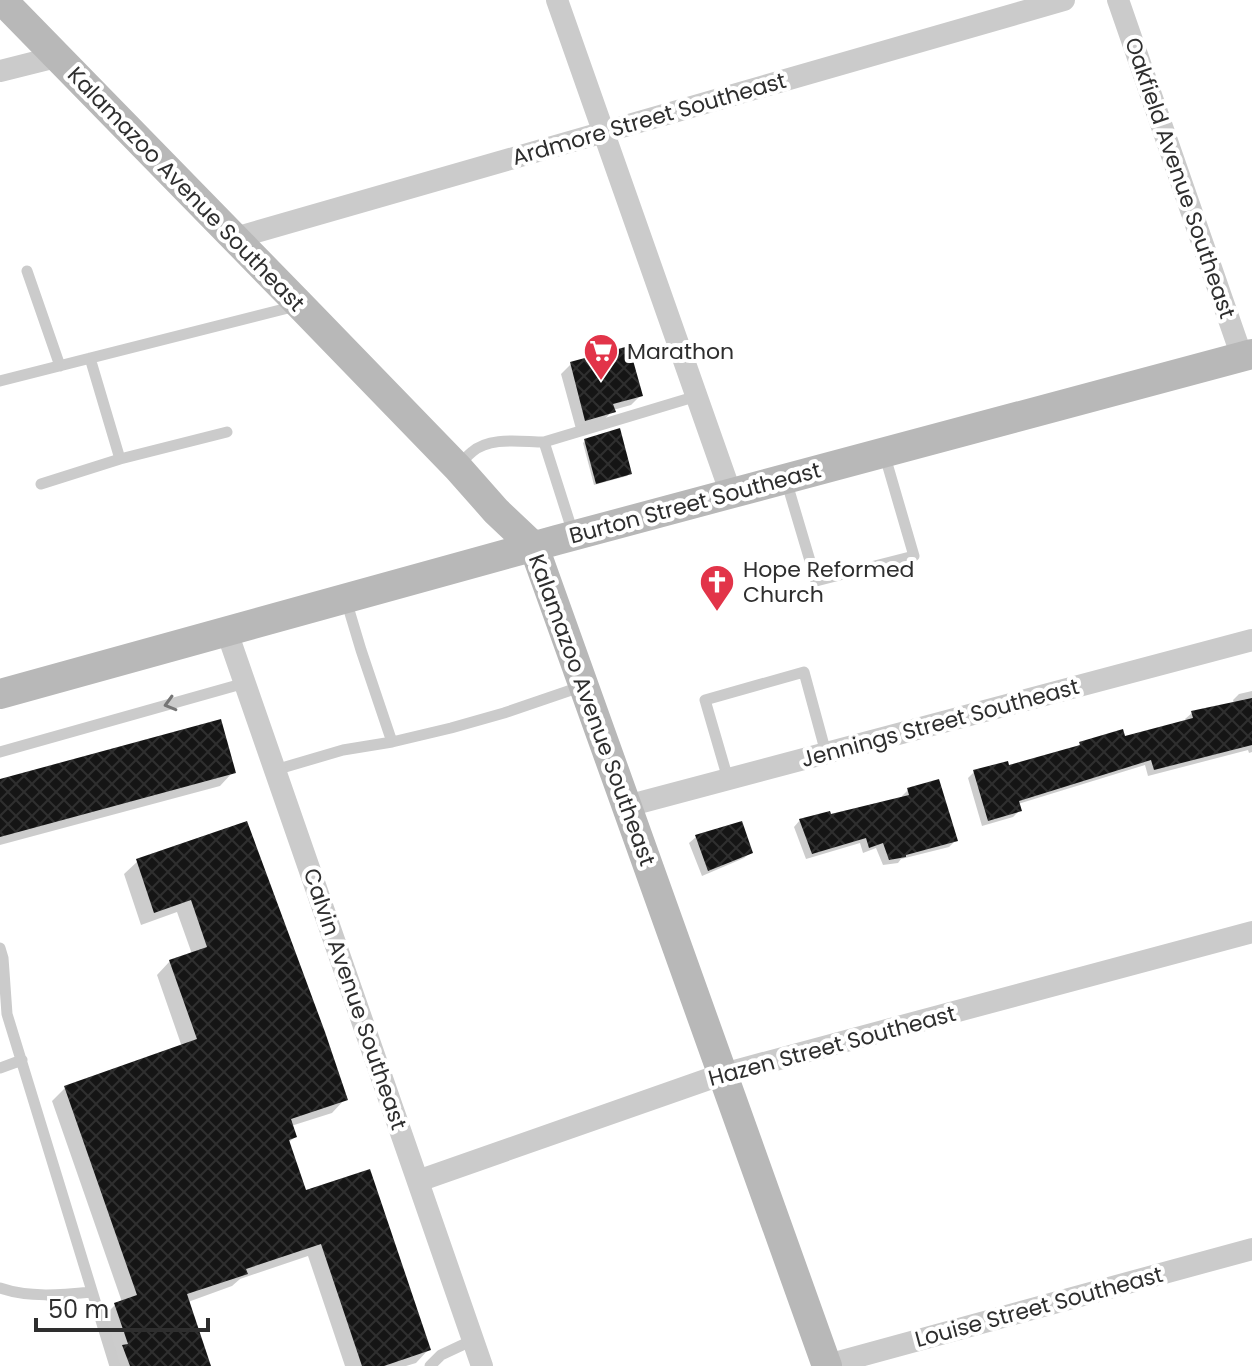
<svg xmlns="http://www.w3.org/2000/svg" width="1252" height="1366" font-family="Poppins,sans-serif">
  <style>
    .shadow { fill: #0003 }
    .building { fill: url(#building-cross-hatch) }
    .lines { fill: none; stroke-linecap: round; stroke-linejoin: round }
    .service { stroke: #cbcbcb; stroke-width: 11 }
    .minor { stroke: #cbcbcb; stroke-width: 22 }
    .secondary { stroke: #b8b8b8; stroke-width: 30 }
    .oneway { stroke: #757575 }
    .labels { text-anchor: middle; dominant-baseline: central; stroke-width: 8; stroke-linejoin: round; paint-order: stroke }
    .street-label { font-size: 22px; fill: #2e2e2e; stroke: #fff }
    .poi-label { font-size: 22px; fill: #2e2e2e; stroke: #fff; text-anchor: start }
  </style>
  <defs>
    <pattern id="building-cross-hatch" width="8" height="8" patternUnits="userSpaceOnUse" patternTransform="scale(2)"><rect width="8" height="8" fill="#151515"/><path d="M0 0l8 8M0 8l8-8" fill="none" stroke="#2f2f2f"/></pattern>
  </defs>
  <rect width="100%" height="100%" fill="#fff"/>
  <path class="shadow" d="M571,364L641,395L631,405L613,410L603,421L576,429L561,374Z
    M585,441L630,473L627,476L594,485L583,443Z
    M1252,691V752L1249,753L1248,750L1148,776L1145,765L1018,804L1019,811L1013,817L982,826L968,778L974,772L1008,767L1076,748L1080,744L1124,739L1186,722L1185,719L1192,713L1234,704L1233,700L1239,694Z
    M233,772L220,786L0,845V781Z
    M908,790L955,841L949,847L901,859L898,863L883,865L876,848L863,853L860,843L806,859L794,827L800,820L830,817L902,798V796Z
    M246,824L345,1099L332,1113L291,1126L295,1137L288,1143L305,1193L429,1349L416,1363L406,1366H345L308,1256L240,1279L232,1286L188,1302L209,1366H112L102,1318L115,1305L122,1302L52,1101L65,1088L182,1047L157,975L170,961L192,954L177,912L141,925L124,874L138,861Z
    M696,837L751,852L744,858L702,876L689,843Z"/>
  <path class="building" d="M629,346L643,396L613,404L616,412L585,421L570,362Z
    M620,428L632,474L596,484L584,439Z
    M1252,698V745L1154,770L1151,760L1019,801L1022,811L988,821L973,770L1008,761L1009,765L1080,745L1079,742L1123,729L1125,736L1193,718L1191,711Z
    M221,719L236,773L0,837V779Z
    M939,779L958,841L906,855V857L889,860L883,843L869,848L866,838L812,854L799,819L830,811L831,814L909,795L907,788Z
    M247,821L325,1032L348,1100L291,1119L297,1137L289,1140L306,1190L370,1169L431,1350L384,1366H362L321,1244L246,1269L248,1274L187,1294L211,1366H130L122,1345L128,1344L114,1303L137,1295L64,1086L197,1039L169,960L207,947L191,900L154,913L136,859Z
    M742,821L753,853L708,871L695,835Z"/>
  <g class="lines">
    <path class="service" d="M27,271L60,366
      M90,358L120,459L227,432
      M0,381L296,306
      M544,442L573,533
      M458,467C462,462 467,456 472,452C490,436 522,442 544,442L697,396
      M786,480L816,581L914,556L884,453
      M41,484L120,459
      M346,600L361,650L392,742
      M0,752L245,683
      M275,770L343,750L392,742L451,728L504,713L583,686
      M728,779L705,700L804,672L826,753
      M0,948L3,958L7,1014L115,1366
      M0,1068L22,1060
      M0,1288C29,1298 61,1295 92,1292
      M430,1366L441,1355L473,1340"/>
    <path class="minor" d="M557,0L731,494
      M1118,0L1242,357
      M0,71L56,57
      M235,238L1064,0
      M227,632L482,1366
      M627,806L1252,640
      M418,1181L723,1074L1252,932
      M827,1365L1252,1249"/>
    <path class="secondary" d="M2,0L300,305L458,468L496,511L534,547L827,1366
      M0,694L557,540L1252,354"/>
  </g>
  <defs><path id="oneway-chevron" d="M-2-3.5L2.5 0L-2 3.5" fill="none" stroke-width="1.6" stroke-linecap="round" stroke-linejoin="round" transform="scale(2)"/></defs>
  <use class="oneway" href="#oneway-chevron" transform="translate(170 704) rotate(164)"/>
  <defs>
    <symbol id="supermarket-pin" viewBox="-11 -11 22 30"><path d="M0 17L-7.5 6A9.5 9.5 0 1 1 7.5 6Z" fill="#e23449" stroke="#fff"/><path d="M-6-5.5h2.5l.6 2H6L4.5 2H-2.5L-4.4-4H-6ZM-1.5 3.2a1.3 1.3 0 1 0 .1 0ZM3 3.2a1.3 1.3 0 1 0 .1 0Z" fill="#fff"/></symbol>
    <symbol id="church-pin" viewBox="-11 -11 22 30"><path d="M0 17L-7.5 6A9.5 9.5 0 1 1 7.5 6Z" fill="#e23449" stroke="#fff"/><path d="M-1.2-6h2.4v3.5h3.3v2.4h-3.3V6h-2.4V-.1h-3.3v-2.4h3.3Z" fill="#fff"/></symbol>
  </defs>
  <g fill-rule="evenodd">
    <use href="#supermarket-pin" x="581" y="331" width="40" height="54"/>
    <use href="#church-pin" x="697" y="562" width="40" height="54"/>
  </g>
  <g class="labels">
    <g class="street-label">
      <text transform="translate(649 119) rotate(-16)">Ardmore Street Southeast</text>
      <text transform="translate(1180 178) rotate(71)">Oakfield Avenue Southeast</text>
      <text transform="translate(186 189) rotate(46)">Kalamazoo Avenue Southeast</text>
      <text transform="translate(695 503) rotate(-15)">Burton Street Southeast</text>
      <text transform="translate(592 710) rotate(70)">Kalamazoo Avenue Southeast</text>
      <text transform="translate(940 723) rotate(-15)">Jennings Street Southeast</text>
      <text transform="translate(355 999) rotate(71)">Calvin Avenue Southeast</text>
      <text transform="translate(832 1046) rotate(-15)">Hazen Street Southeast</text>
      <text transform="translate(1039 1307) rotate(-15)">Louise Street Southeast</text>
    </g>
    <g class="poi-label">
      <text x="627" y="351">Marathon</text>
      <text x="743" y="569">Hope Reformed<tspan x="743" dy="25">Church</tspan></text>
    </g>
  </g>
  <path d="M36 1318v12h172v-12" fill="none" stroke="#2e2e2e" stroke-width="4"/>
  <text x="48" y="1318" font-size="24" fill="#2e2e2e" stroke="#ffffff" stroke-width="6" paint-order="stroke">50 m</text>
</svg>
